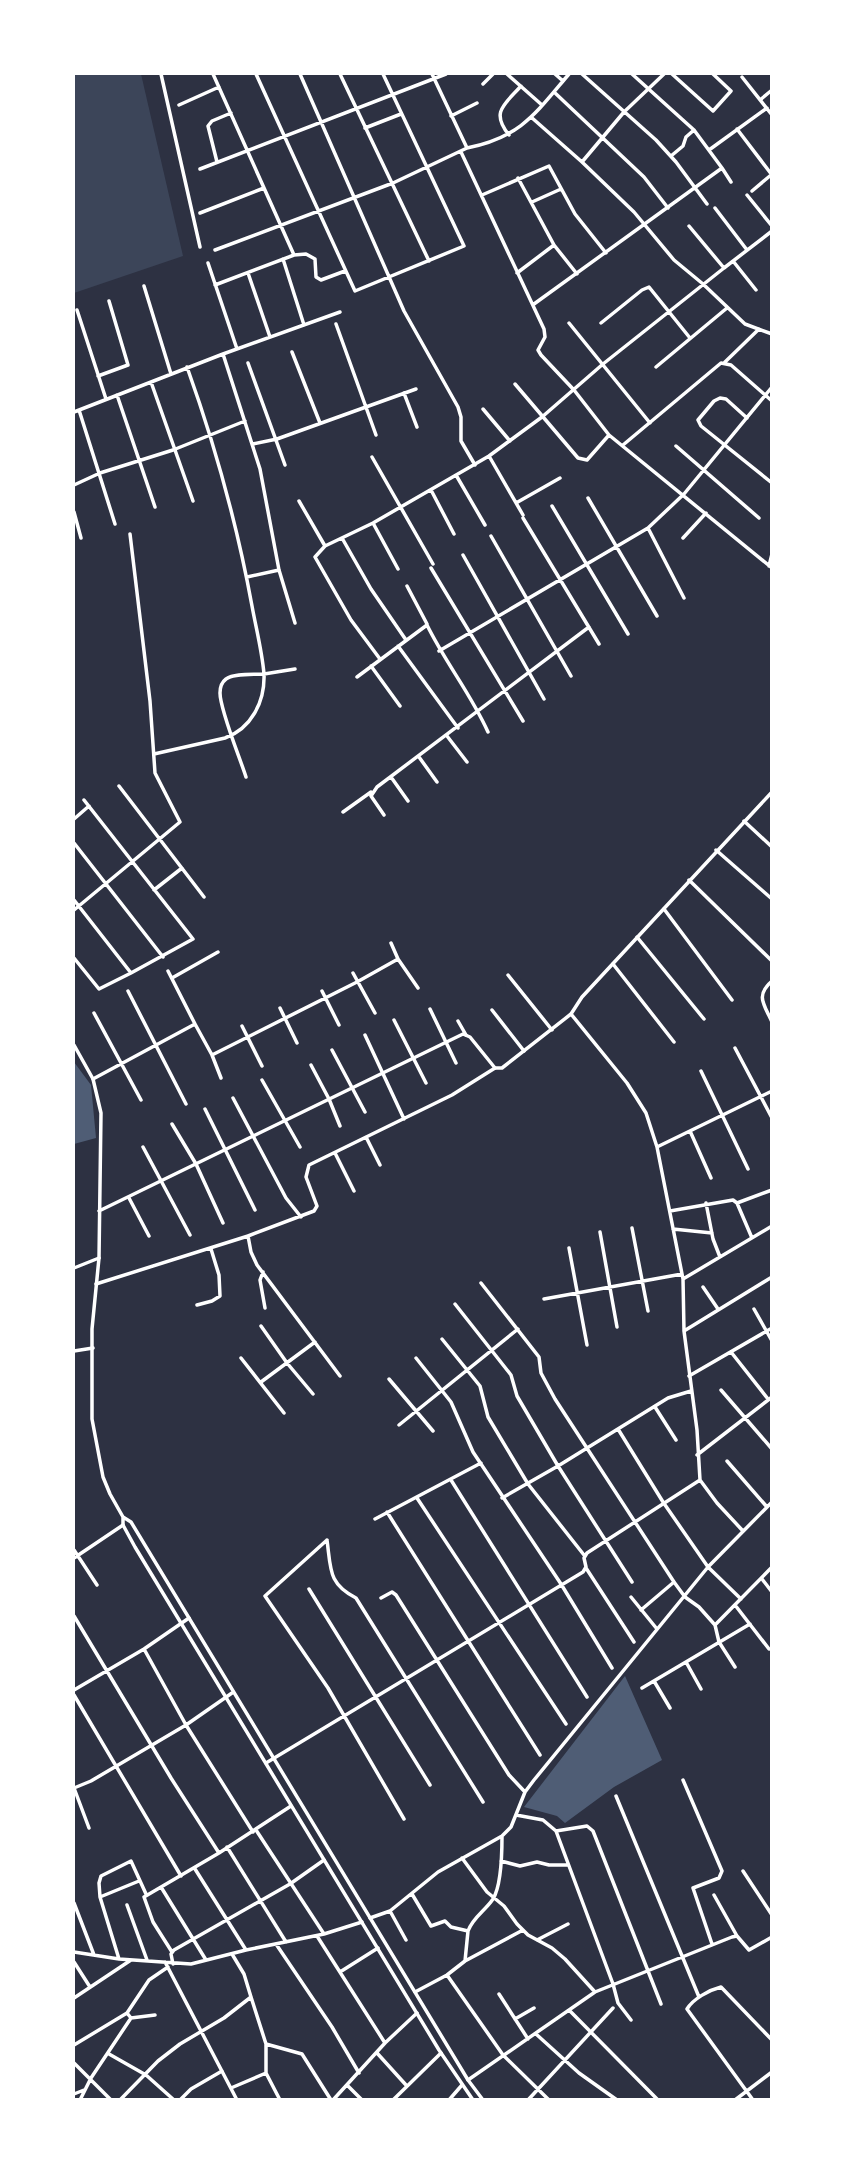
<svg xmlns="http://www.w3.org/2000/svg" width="845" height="2173" font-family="Ubuntu,sans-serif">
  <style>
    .green { fill: #3c4559 }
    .water { fill: #4f5d75 }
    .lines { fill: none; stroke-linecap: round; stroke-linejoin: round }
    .minor { stroke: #fff; stroke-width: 3.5 }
    .tertiary { stroke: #fff; stroke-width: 3.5 }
  </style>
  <rect width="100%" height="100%" fill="#2d3142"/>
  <path class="green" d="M74,74H141L183,256L74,293Z"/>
  <path class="water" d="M74,1062L91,1085L96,1138L74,1144Z
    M625,1676L662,1760L614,1787L565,1823L557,1816L524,1807Z"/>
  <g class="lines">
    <path class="minor" d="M161,74L200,247
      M213,74L294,255L306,254L315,259L316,277L321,280L345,271
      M256,74L355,291L464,246L383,74
      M300,74L404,311L458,407L461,417V441L475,465
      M340,74L429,261
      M432,74L467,148C521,137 535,114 569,74
      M507,74L542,105
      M555,74L563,81
      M582,74L656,140L676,162L707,204
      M672,74L713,111L731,91L713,74
      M742,77L772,115
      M483,84L493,74
      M554,92L644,177L668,208
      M760,100L772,90
      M179,105L219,87
      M451,116L477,103
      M531,117L582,162L634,212L674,260L703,284L745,324L772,334
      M365,128L401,114
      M737,129L772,175
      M509,135C490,112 505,104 521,86
      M709,150L767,108
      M461,152L544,329L545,337L538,350L541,355L574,390L609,435L772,568
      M671,156L683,146L686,137L694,130
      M217,162L208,126L212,121L231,113
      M582,162L624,112L664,74
      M722,168L731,182
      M200,169L446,74
      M518,178L554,245L577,274
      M752,191L771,175
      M482,195L549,166L575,214L606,253
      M747,195L772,226
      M532,202L561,189
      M715,208L747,250
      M200,213L264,188
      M215,250L393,183L467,148
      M283,259L304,325
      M733,261L756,290
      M208,263L237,349
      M724,268L772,231
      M248,273L270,337
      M517,273L554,245
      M215,285L294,255
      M144,286L171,374
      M534,304L722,168L694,130L632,74
      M77,310L106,399
      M569,323L650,423
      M601,323L642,290L649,287L690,338
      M336,324L376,435
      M292,352L320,423
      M223,354L260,469L279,570L295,623
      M725,362L759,329
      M248,363L285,465
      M187,367C215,445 237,524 252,606C256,628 262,651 264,674L295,669
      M656,367L727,308
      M98,376L128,365L109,301
      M151,382L193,501
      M515,384L578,458L587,460L609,435
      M404,393L417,427
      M117,395L155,507
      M483,409L510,441
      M79,410L115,524
      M74,412L223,354L340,312
      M747,418L726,399L720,398L714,401L698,420L701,426L772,483
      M253,444L277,439L416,389
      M623,445L721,363L731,365L772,401
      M676,446L759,518
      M489,456L523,515
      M372,457L433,564
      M456,475L485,525
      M74,485L100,473L173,450L245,421
      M431,490L454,534
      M588,498L657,616
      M299,501L325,546
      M516,503L560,478
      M552,506L628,634
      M74,512L81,538
      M523,518L599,644
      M373,523L398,569
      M648,528L684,598
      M491,536L571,676
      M342,538L371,589L406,640
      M683,538L706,513
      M463,555L544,699
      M769,566L772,554
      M431,568L523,721
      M247,577L279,570
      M407,586L427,624
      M398,646L458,728
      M439,651L648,528L684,494L772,387
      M380,659L351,620L315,557L325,546L373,523L489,456L542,417L603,364L724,268L689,226
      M371,666L400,706
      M357,677L427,625C445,662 471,694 488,732
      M447,736L467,762
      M154,754L225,738C252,728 265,701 264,674C254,675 235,673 226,679C222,682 220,688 220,693C220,710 240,758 246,777
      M419,757L437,782
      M391,777L408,801
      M119,786L204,897
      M343,812L371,792
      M384,815L371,796L377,787L589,627
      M74,819L89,806
      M744,821L772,847
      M74,843L163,957
      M716,850L772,899
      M689,880L772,961
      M154,890L182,868
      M74,900L131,973L193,939L84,800
      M664,909L732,1000
      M74,910L180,822L155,773L150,701L130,534
      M637,937L704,1019
      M391,943L398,959L418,988
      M74,958L99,989L131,973
      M613,964L674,1042
      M168,971L195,1024
      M353,973L375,1013
      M508,975L552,1030
      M172,978L218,952
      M772,981C755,996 764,1004 772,1022
      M128,991L186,1104
      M322,991L339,1025
      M280,1008L297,1043
      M430,1009L456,1063
      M492,1010L524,1051
      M94,1013L141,1100
      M571,1014L627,1083L646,1113L657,1147L683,1279L684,1331L697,1430L700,1480L717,1503L743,1531
      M394,1020L426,1083
      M458,1021L466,1035
      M242,1026L262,1066
      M365,1035L404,1119
      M735,1048L772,1118
      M332,1050L365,1112
      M212,1055L221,1078
      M311,1065L329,1099L340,1126
      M701,1071L748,1169
      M93,1079L195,1024L212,1055L357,982L398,959
      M262,1080L300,1147
      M233,1098L286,1198L301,1217
      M205,1109L255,1210
      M172,1124L196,1164L223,1223
      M690,1131L711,1178
      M366,1137L380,1165
      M143,1147L190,1235
      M657,1147L772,1091
      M335,1153L354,1191
      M129,1198L149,1236
      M706,1203L713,1239L720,1257
      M737,1203L772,1190
      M670,1211L733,1200L737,1203L752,1238
      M632,1228L648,1311
      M673,1229L712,1233
      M600,1232L617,1327
      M248,1236L314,1211L317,1206L306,1177L309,1165L452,1095L495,1068
      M569,1248L587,1345
      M74,1268L99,1258
      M263,1272L260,1280L265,1308
      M683,1279L772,1226
      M481,1283L539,1357L541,1373L555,1399L674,1582L685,1597L699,1607L715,1625L719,1642L735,1667
      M96,1284L248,1236L251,1252L257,1265L340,1376
      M703,1287L718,1309
      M544,1299L682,1274
      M455,1304L511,1375L517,1396L558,1466L632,1582
      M197,1305L212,1301L220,1296L219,1275L211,1249
      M754,1309L772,1341
      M261,1326L287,1363L313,1394
      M684,1331L772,1277
      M442,1339L480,1386L488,1417L528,1484L584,1555
      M74,1351L93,1348
      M731,1352L768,1399
      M241,1358L284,1413
      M416,1358L451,1402L473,1452L561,1584L612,1668
      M689,1376L772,1328
      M389,1379L433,1431
      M261,1382L315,1342
      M721,1390L772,1449
      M655,1407L676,1440
      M399,1425L518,1329
      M618,1429L663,1502L708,1567L741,1599
      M697,1455L772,1397
      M727,1461L767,1507
      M451,1480L587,1697
      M417,1498L566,1724
      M502,1498L558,1466L668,1398L691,1391
      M387,1512L540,1755
      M375,1519L481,1463
      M327,1540L265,1596L328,1688L404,1819
      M327,1540C331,1569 328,1584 356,1598L483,1802
      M74,1550L97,1585
      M74,1558L123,1525
      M586,1568L634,1642
      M762,1579L772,1592
      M309,1589L430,1785
      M631,1597L657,1629
      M381,1598L392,1592L396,1595L509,1775L525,1792
      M735,1605L769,1649
      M641,1610L674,1582
      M74,1616L171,1778L219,1853
      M715,1625L772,1567
      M144,1649L186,1725L253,1832
      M686,1662L701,1689
      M654,1681L670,1708
      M642,1688L750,1624
      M74,1690L144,1649L189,1618
      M74,1695L181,1876
      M266,1763L583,1572L586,1567L584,1558L587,1553L700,1480
      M683,1780L722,1871L719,1878L693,1888L712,1944
      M616,1796L699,1997
      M516,1815L543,1820L556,1831L613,1984L618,2003L631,2020
      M89,1828L74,1788L91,1781L186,1725L232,1693
      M256,1830L324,1934
      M556,1831L587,1826L593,1831L661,2004
      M227,1847L286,1942
      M462,1858L487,1892L504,1906L517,1924L528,1935L552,1948L565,1959L595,1992
      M501,1861L520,1866L537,1862L549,1865H568
      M195,1869L246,1950
      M743,1871L772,1915
      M139,1881L100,1897L99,1883L101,1876L131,1861L146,1894
      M161,1887L206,1960
      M412,1894L431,1926L445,1921L451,1927L468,1931L465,1961L447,1975L415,1992
      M714,1895L737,1936
      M100,1897L119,1959
      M74,1903L94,1955
      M127,1905L147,1960
      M390,1911L406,1940
      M370,1918L390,1911L438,1872L502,1836L511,1827L525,1792L534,1780L708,1567L772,1502
      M468,1931C473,1917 485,1911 493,1899C501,1886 502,1852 502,1836
      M317,1936L385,2043
      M537,1940L568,1924
      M276,1944L332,2027L359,2073
      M74,1952L119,1959L191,1964L246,1950L324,1934L362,1922
      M172,1952L153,1922L144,1897L219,1853L291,1806
      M232,1954L244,1974L251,1997L266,2044V2073L280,2100
      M465,1961L523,1930
      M74,1962L90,1987
      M165,1962L237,2100
      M173,1964L171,1954L174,1950L290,1884L324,1860
      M340,1972L378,1948
      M447,1975L503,2055L549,2100
      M499,1994L528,2039
      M74,1998L131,1960
      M569,2010L658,2100
      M127,2013L131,2018L155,2015
      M515,2019L534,2008
      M536,2034L579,2073L617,2100
      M266,2044L302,2054L331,2100
      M74,2045L127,2013L149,1980L168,1967
      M377,2053L406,2085
      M109,2054L146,2075L174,2100
      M74,2063L111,2100
      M468,2080L595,1992L732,1937L737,1936L749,1950L772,1937
      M347,2085L362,2100
      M231,2088L266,2073
      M74,2094L84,2090
      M80,2100L91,2078L131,2018
      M120,2100L158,2061L180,2044L224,2018L251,1997
      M180,2100L191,2089L222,2071
      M333,2100L385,2043L417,2013
      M393,2100L441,2053
      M449,2100L462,2085
      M528,2100L613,2008
      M735,2100L772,2072
      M753,2100L687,2009C693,1999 709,1990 721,1987L772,2040"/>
    <path class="tertiary" d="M74,1045L93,1079L101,1113L99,1258L92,1329V1419L103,1477L110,1494L123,1517V1525L135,1547L439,2050L473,2100
      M99,1211L463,1034L470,1037L495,1068H502L571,1014L582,997L772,792
      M123,1517L131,1522L468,2080L483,2100"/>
  </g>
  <rect width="845" height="2173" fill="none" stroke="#ffffff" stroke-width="150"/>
</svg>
